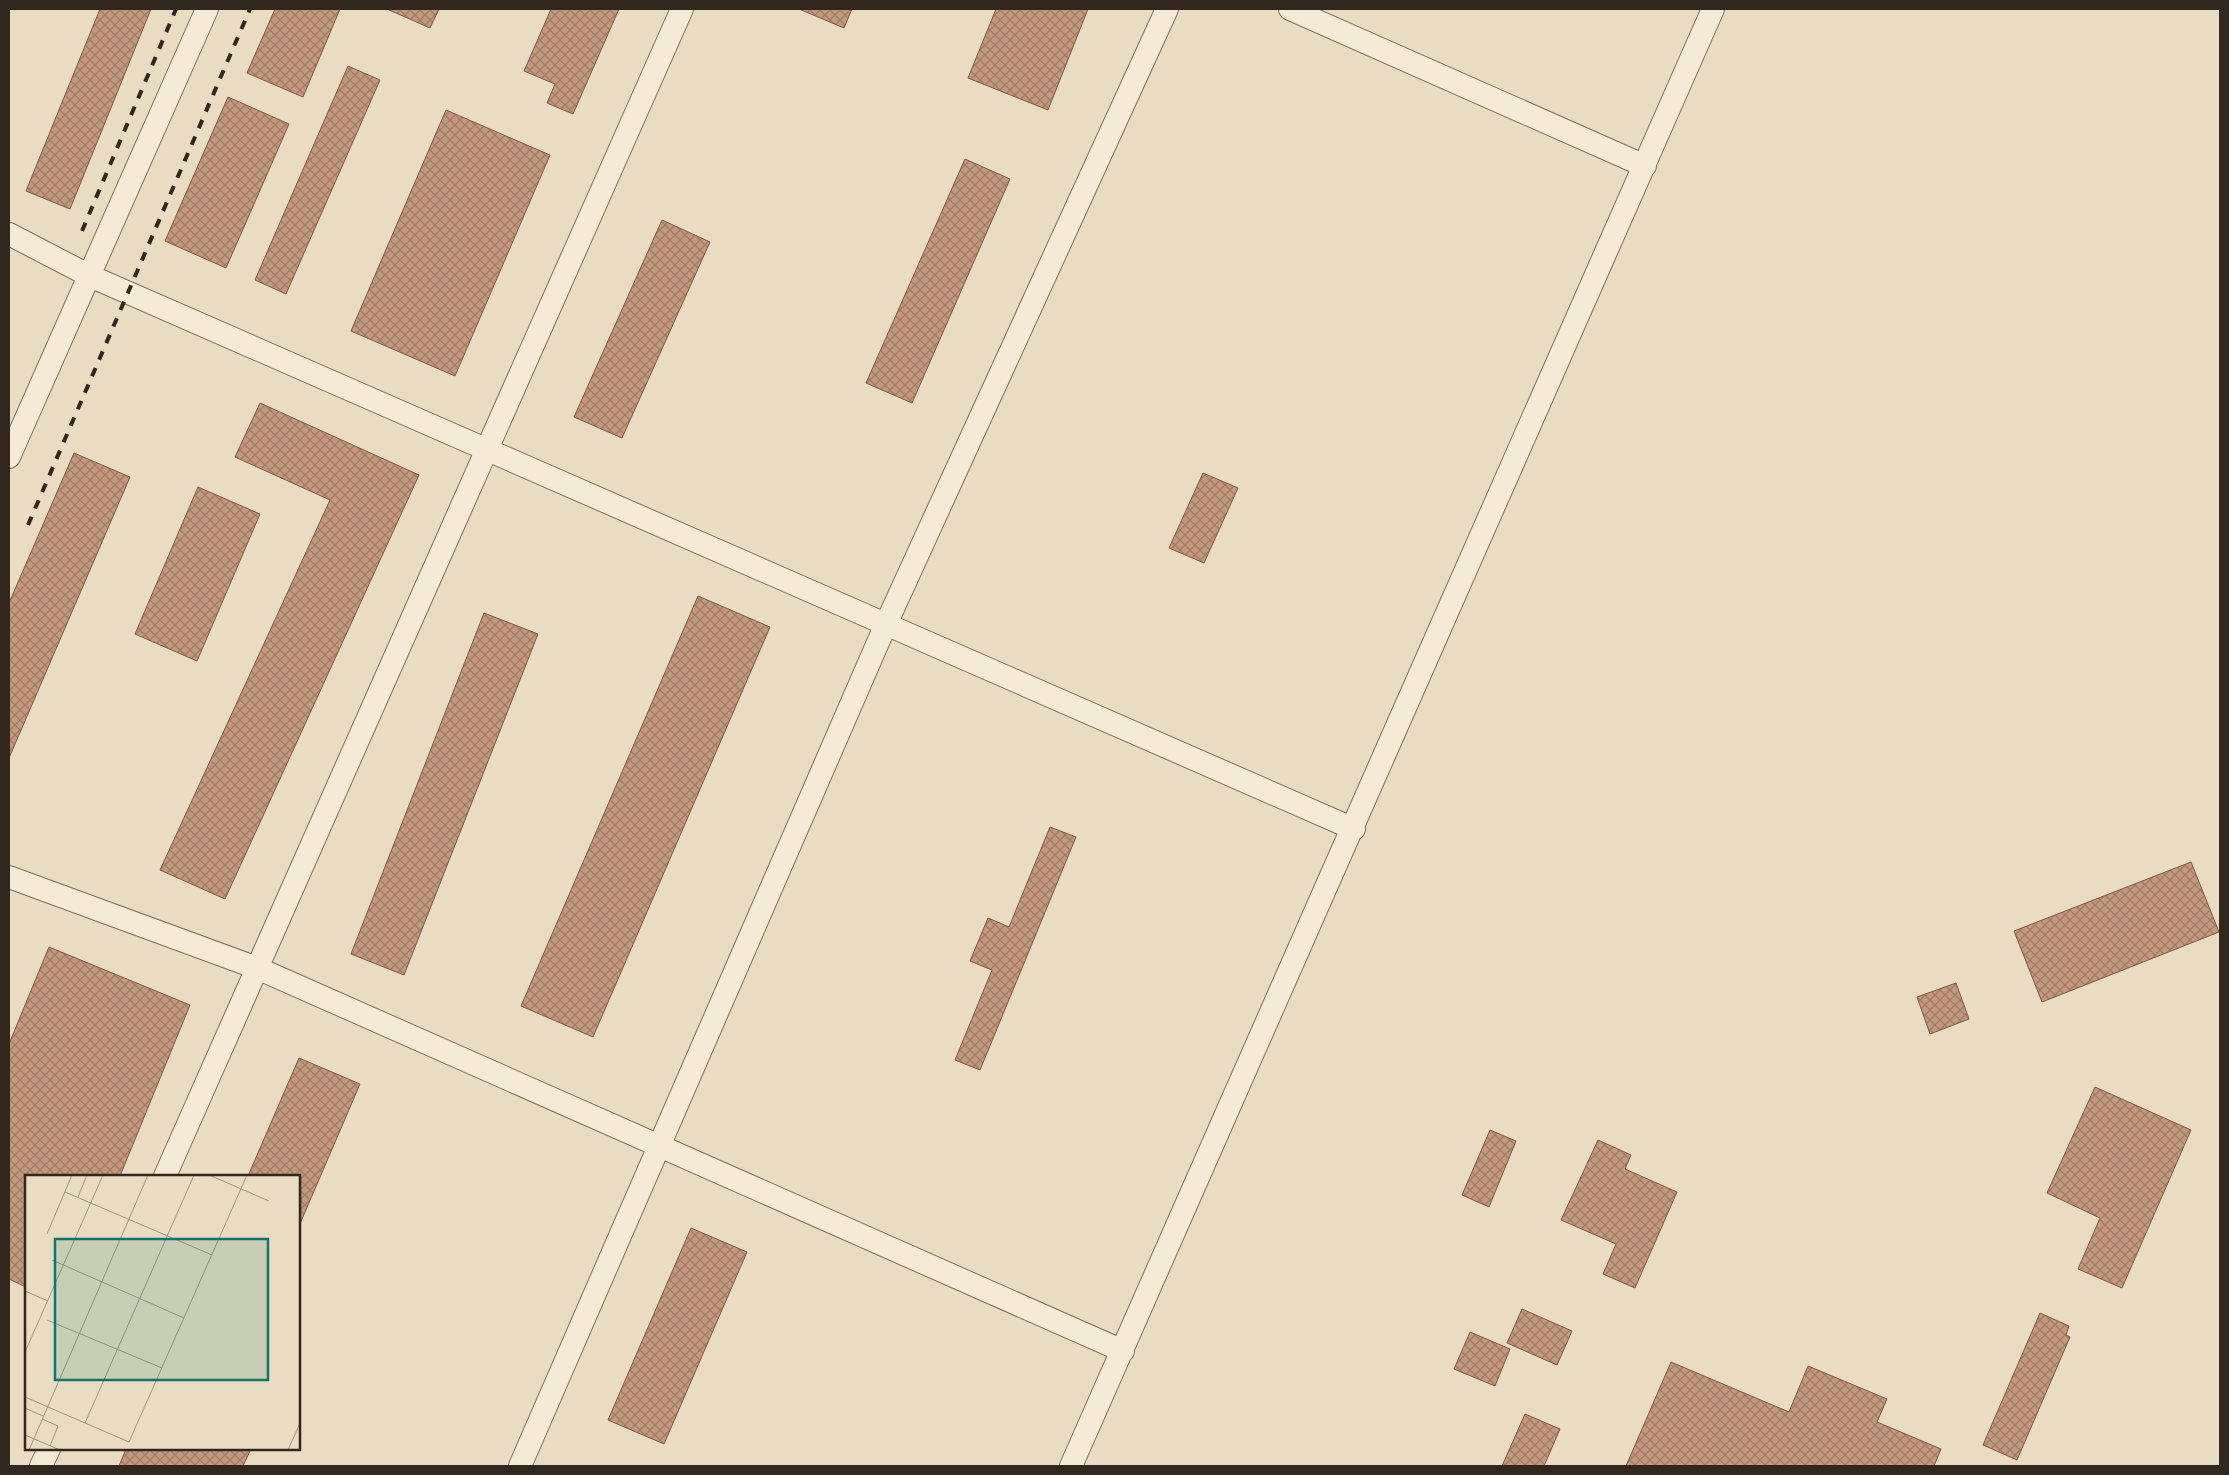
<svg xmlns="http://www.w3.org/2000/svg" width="2229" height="1475" font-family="'Crimson Pro',serif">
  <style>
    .building { fill: url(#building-cross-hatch); stroke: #7d5944 }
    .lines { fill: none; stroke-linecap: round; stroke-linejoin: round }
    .minor-casing { stroke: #816e5b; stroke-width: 24 }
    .minor { stroke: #f5ead5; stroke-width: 22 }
    .rail { stroke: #32271e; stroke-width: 4; stroke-dasharray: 9 9; stroke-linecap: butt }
    .inset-road { fill: none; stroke: #a09481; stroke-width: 1 }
    .view { fill: #0f766e; fill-opacity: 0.15; stroke: #0f766e; stroke-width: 2.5 }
    .inset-edge { fill: none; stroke: #32271e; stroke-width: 2.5 }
  </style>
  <defs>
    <pattern id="building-cross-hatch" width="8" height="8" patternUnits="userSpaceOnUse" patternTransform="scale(1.25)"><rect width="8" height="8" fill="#c3987c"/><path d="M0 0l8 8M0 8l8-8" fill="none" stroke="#9f7c65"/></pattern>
  </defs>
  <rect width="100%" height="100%" fill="#e9dcc3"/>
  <path class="building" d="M100,9H151L70,209L26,191Z
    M275,9H340L303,97L247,73Z
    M387,9H439L430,28Z
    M551,9H619L573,114L547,103L555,84L524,71Z
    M799,9H852L844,28Z
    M996,9H1088L1048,110L968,78Z
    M348,66L380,80L286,294L255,280Z
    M228,97L289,124L226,268L165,241Z
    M446,110L550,155L455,376L351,331Z
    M965,159L1010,179L912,403L866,383Z
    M662,220L710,242L622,438L574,417Z
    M260,403L419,475L225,899L160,870L330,500L235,457Z
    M74,453L130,477L9,758V603Z
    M1203,473L1238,488L1204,563L1169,548Z
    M198,487L260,514L197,661L135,634Z
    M698,596L770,627L593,1037L521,1006Z
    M484,613L538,634L404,975L351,954Z
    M1050,827L1076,837L980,1070L955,1060L992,970L970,961L988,918L1009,927Z
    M2191,862L2219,932L2042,1002L2014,931Z
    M49,947L190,1005L120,1176H26V1287L9,1279V1044Z
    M1956,983L1969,1019L1930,1034L1917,997Z
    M299,1058L360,1084L299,1226V1176H248Z
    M2095,1087L2191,1130L2122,1288L2078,1269L2100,1218L2047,1193Z
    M1490,1130L1516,1141L1489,1207L1462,1195Z
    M1598,1140L1631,1155L1625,1169L1677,1192L1635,1288L1603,1274L1616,1244L1561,1220Z
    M691,1228L747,1252L664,1444L608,1420Z
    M1522,1309L1572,1331L1557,1365L1507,1343Z
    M2040,1313L2069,1326L2066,1335L2070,1337L2017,1460L1983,1445Z
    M1470,1332L1510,1349L1495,1386L1454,1369Z
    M1671,1362L1789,1412L1808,1366L1887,1399L1877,1422L1941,1449L1934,1466H1626Z
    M1525,1414L1560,1429L1544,1466H1502Z
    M126,1449H251L243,1466H119Z"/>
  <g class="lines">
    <defs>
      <path id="minor" d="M1290,9L1645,166
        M9,234L90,276L1354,829
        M9,457L207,9
        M9,877L257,968L1123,1351
        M165,1176L682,9
        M41,1466L49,1449
        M520,1466L886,624L1167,9
        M1071,1466L1713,9"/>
    </defs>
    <use href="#minor" class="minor-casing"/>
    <use href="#minor" class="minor"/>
    <path class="rail" d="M82,231L176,9
      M28,525L250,9"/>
  </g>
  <g transform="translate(25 1175)">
    <rect width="275" height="275" fill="#e9dcc3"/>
    <path class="inset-road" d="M184,0L244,26M40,17L187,80M53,22L62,0M22,59L47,0M27,85L159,143M0,116L23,126M22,145L137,193M0,177L78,0M0,222L104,267L222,0M0,233L18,241M17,244L33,251L25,271M60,248L169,0M0,260L35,275M4,275L123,0M263,275L275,248"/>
    <path class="view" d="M30,64H243V205H30Z"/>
    <rect width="275" height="275" class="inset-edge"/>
  </g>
  <rect width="2229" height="1475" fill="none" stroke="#32271e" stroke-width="20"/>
</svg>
